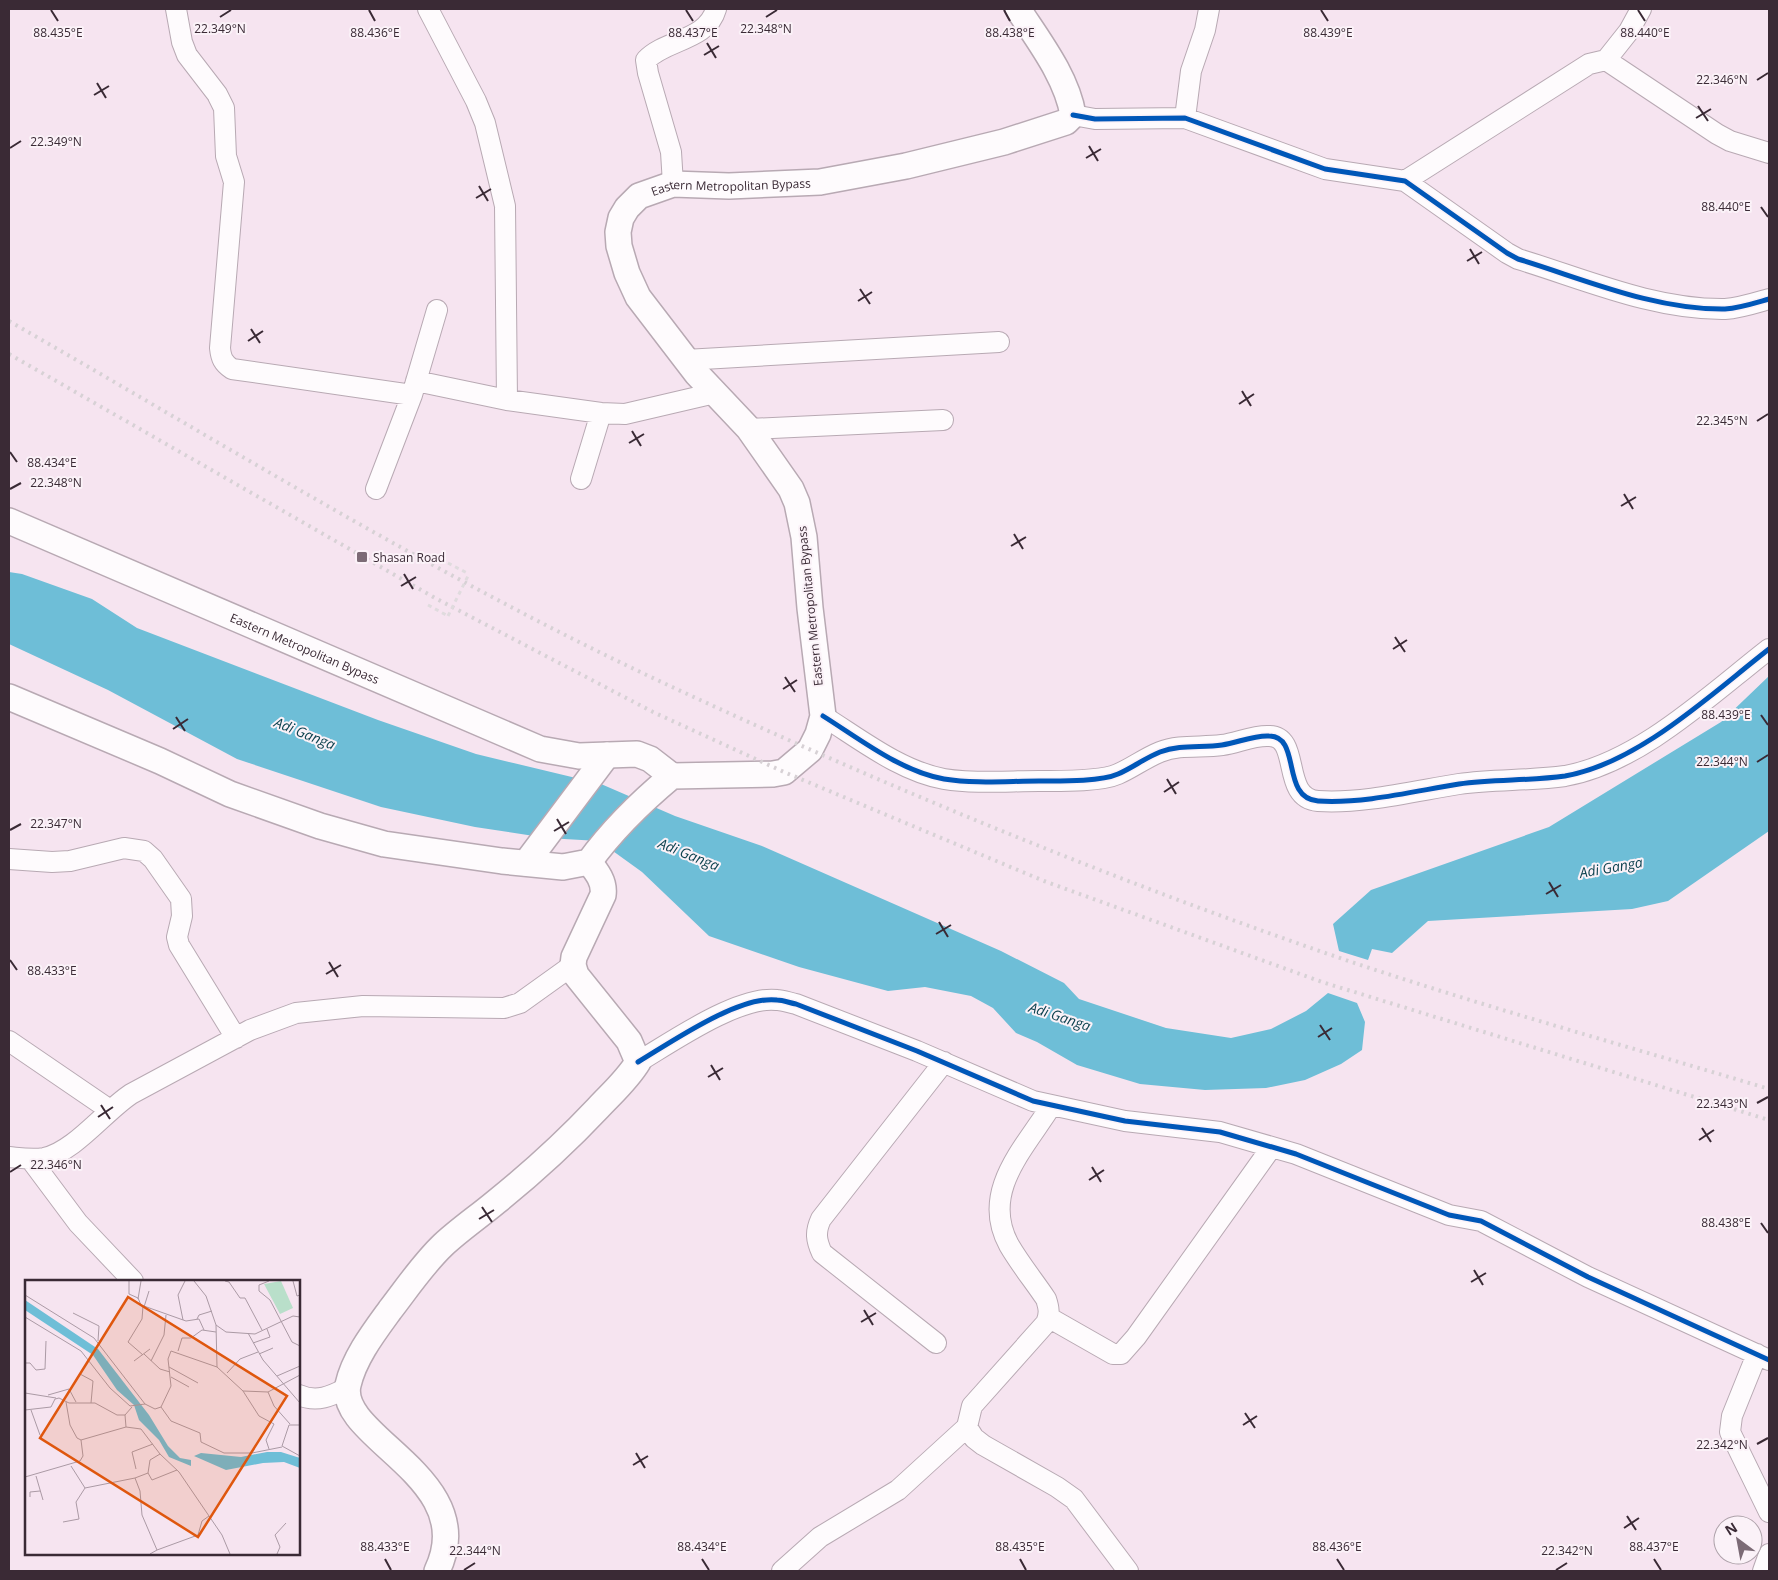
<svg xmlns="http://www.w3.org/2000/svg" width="1778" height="1580" font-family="'Open Sans',sans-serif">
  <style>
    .water { fill: #6ebed7 }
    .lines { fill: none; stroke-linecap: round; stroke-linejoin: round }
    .minor-casing { stroke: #b8a9b3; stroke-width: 22 }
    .major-casing { stroke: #b8a9b3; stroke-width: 28 }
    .path { stroke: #e0dbde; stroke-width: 3; stroke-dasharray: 4 4; stroke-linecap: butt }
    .minor { stroke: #fefbfd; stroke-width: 20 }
    .major { stroke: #fefbfd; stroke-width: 25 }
    .rail { stroke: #d7d1d5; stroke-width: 4; stroke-dasharray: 2.5 5; stroke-linecap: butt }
    .path-bridge { stroke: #e0dbde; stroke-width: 3; stroke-dasharray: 4 4; stroke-linecap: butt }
    .cycleway-casing { stroke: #fbf2f8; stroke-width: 8 }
    .cycleway { stroke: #0057b8; stroke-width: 5 }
    .ticks { fill: none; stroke: #3a2a35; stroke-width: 2 }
    .poi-dot { fill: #7c6b76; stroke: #fbf2f8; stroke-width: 2 }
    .labels { text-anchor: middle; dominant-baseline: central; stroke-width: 4; stroke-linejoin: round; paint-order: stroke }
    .street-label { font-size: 12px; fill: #3a2a35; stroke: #fbf2f8 }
    .poi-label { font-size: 12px; fill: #3a2a35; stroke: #fbf2f8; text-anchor: start }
    .water-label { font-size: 14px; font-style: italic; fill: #0d424f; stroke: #fbf2f8 }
    .inset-road { fill: none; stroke: #ab9aa5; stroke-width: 1 }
    .view { fill: #df570e; fill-opacity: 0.15; stroke: #df570e; stroke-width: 2.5 }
    .inset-edge { fill: none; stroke: #3a2a35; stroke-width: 2.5 }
    .ticks-label { font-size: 12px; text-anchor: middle; fill: #3a2a35; stroke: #fbf2f8; stroke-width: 4; stroke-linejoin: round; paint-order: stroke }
  </style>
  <rect width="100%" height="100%" fill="#f6e4f0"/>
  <path class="water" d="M9,572L22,574L92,599L137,628L378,720L476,754L601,784L675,816L762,846L1001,951L1064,983L1079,999L1166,1028L1231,1038L1271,1029L1306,1011L1328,993L1357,1003L1365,1022L1362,1050L1341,1064L1305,1080L1266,1088L1205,1090L1140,1084L1077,1065L1037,1042L1016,1033L993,1008L971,996L925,987L888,991L799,967L709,936L642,872L599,841L547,838L475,827L381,807L237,759L108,690L9,644Z
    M1769,676V831L1668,901L1632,909L1428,921L1392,953L1372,949L1368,960L1339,951L1333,924L1371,890L1549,827L1721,722Z"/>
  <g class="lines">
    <defs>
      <path id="minor" d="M176,9L182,42L187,55L217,94L224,108L226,156L234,182L220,348C221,358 223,363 232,369L412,395
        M428,9L476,101L485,123L505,206L507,400
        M1606,60L1629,31L1641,9
        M1073,115L1095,119L1185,118L1325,169L1405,181L1507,253L1518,259C1584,279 1654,310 1725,309C1740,308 1755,303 1769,299
        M1185,118L1191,71L1205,30L1209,9
        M1405,181L1589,64L1606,60L1717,134L1730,141L1769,153
        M673,184L671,152L648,73L646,60C666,39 707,41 716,9
        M685,360L999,342
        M416,381L507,400L601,413L625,414L715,393
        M749,429L943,420
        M581,479L601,413
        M376,489L412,395L437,310
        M823,716C860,739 900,771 944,779C975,784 1008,781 1039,781C1059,781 1100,782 1118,774C1132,768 1145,758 1160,752C1180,744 1202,748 1222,745C1237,743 1254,735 1269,736C1302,736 1280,798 1318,801C1363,804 1415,791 1459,784C1494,779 1530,781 1565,776C1639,763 1711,694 1769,649
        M9,859L52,862L70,861L124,848L144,851L153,859L181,899L182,916L177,937L179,945L236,1038
        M9,1041L110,1110
        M638,1062C670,1043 739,995 777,1000C783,1000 790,1003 796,1004L917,1051L1033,1101L1125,1121L1220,1132L1296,1154L1449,1215L1481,1221L1588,1277L1769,1360
        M1051,1106C1024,1149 980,1192 1009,1245C1020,1264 1034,1281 1046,1299C1049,1308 1050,1314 1046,1323L972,1406L967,1427L974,1438L983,1445L1057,1487L1074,1499L1128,1571
        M9,1157C20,1158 32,1160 44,1158C74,1152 104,1112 131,1094L250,1030L296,1013L363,1006L504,1008L520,1003L573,965
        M31,1160L78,1223L133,1281
        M1048,1317L1113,1354H1121L1136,1337L1271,1148
        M936,1343L822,1253C816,1240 815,1232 821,1219L944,1062
        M1757,1354L1732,1416L1730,1432L1769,1512
        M299,1395C317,1403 331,1396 347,1388
        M782,1571L820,1537L898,1490L967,1427
        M1763,1571L1769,1554"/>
      <g id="major">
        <path id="s1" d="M9,521L540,749L579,756L637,754L650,759L672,776"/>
        <path id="s2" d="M9,697L160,761L230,794L320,826L384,844L502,861L563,867L589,862C612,830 642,801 672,776L773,774L784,772L810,750L818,734L823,716L810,608L804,537L797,503L791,489L749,429L697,374L638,297L627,273L619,246L618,232L621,218L627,208L639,196L673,184L729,186L820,182L906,166L1004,142L1066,122L1073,115C1067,77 1038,40 1018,9"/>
        <path d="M526,863L607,755"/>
        <path d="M437,1571C482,1478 336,1438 348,1385C354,1358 374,1332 390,1310C407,1288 423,1264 443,1245C459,1230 478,1217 496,1202C532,1173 566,1142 598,1108C612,1093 627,1080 638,1062L629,1041L576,975L573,965L574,957L603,895C605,882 597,872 589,862"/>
      </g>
    </defs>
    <use href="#minor" class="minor-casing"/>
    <use href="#major" class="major-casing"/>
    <path class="path" d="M448,563L469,574
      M428,605L448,616"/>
    <use href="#minor" class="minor"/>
    <use href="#major" class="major"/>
    <path class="rail" d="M9,321C227,446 442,580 670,686C887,787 1108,878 1334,956C1477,1005 1624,1045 1769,1089
      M9,354L435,598L653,712L784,772L1044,881L1322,982L1769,1120"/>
    <path class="path-bridge" d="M448,616L469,574"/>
    <defs>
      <path id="cycleway" d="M1073,115L1095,119L1185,118L1325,169L1405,181L1507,253L1518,259C1584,279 1654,310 1725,309C1740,308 1755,303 1769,299
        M823,716C860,739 900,771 944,779C975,784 1008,781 1039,781C1059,781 1100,782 1118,774C1132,768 1145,758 1160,752C1180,744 1202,748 1222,745C1237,743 1254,735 1269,736C1302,736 1280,798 1318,801C1363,804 1415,791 1459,784C1494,779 1530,781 1565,776C1639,763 1711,694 1769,649
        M638,1062C670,1043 739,995 777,1000C783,1000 790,1003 796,1004L917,1051L1033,1101L1125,1121L1220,1132L1296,1154L1449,1215L1481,1221L1588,1277L1769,1360"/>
    </defs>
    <use href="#cycleway" class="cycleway-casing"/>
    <use href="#cycleway" class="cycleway"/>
  </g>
  <path class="ticks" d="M51,10L58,21M369,10L375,21M686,10L693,21M1004,10L1010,21M1321,10L1328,21M1638,10L1645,21M220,17L231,10M766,17L777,10M707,43L716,58M704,55L719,46M1757,80L1768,73M97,83L106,98M94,95L109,86M1698,106L1708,121M1696,118L1711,109M1089,146L1098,161M10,148L21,141M1086,158L1101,149M479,186L488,201M476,198L491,189M1761,207L1768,217M1470,249L1479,264M1467,261L1482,252M860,289L870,304M858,301L872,292M251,329L260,343M248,341L263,331M1242,391L1251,406M1239,404L1254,394M1757,421L1768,414M632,431L641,446M629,443L644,434M10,452L17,462M10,489L21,483M1624,494L1633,509M1621,506L1636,497M1014,534L1023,549M1011,546L1026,537M404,574L413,589M401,586L416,577M1395,637L1405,652M1393,649L1407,640M785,677L795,692M783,689L797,680M1761,715L1768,725M176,717L185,731M173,729L188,719M1757,762L1768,755M1167,779L1176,794M1164,792L1179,782M557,819L566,834M10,830L21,824M554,831L569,822M1549,882L1558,897M1546,894L1561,885M939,922L948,937M936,934L951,925M10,960L17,970M329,962L338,977M326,974L341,965M1320,1025L1330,1040M1318,1037L1332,1028M711,1065L720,1080M708,1077L723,1068M1757,1103L1768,1097M101,1105L110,1119M98,1117L113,1107M1702,1128L1711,1142M1699,1140L1714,1130M1092,1167L1101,1182M10,1172L21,1165M1089,1180L1104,1170M482,1207L492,1222M479,1219L494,1210M1761,1223L1768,1233M1474,1270L1483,1285M1471,1282L1486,1273M864,1310L873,1325M861,1322L876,1313M1245,1413L1255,1428M1243,1425L1257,1416M1757,1444L1768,1438M636,1453L645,1468M633,1465L648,1456M1627,1516L1636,1530M1624,1528L1639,1518M385,1559L391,1570M702,1559L709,1570M1020,1559L1026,1570M1337,1559L1344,1570M1654,1559L1661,1570M464,1570L475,1563M1556,1570L1567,1563"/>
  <rect class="poi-dot" x="356" y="551" width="12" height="12" rx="2.5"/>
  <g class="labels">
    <g class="street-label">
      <text stroke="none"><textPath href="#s2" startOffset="1594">Eastern Metropolitan Bypass</textPath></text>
      <text transform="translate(810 606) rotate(-96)">Eastern Metropolitan Bypass</text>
      <text stroke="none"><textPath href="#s1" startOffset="322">Eastern Metropolitan Bypass</textPath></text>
    </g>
    <g class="poi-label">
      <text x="373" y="557">Shasan Road</text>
    </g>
    <g class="water-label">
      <text transform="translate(305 733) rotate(22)">Adi Ganga</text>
      <text transform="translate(689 854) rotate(22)">Adi Ganga</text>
      <text transform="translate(1611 867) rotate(-10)">Adi Ganga</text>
      <text transform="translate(1060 1016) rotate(18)">Adi Ganga</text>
    </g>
  </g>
  <g transform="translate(25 1280)">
    <rect width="275" height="275" fill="#f6e4f0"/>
    <path d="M256,1L268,28L255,34L239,4Z" fill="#b9dfca"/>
    <path d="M0,20L73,69L124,135L143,166L155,178L166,180V186L144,177L134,160L114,140L109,125L92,110L68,75L0,30ZM242,172H256L275,178V188L259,182L238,183L201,190L169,176L176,173L216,177Z" fill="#6ebed7"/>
    <path class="inset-road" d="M104,1V14L113,18L116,25L161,41L174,39L179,50M169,1L181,16L191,45L201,52L230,54L268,36L275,37M200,1L204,2L215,18H220L237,50M244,1L234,5V11L245,20L267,62L275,66M268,1L272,16L275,15M0,15L69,58L120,124M113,19L116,1M119,27L124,11M48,33L74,46L73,61M0,37L56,71L85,108L105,126L120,124L130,129L136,127L146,106L143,79L146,71L192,87L191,45M172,39L174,35L187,31M158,40L153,15L160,1M223,53L238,80L275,123M228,63L245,57L242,49M153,71L157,58H166L177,50L191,52M119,74L135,89L145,92M234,74L248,68M118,75L103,62L117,39L118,26M109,81L125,69M126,81L139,55L141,35M0,83H5L11,90L20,89L21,61M144,87L173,103M192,87L218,111L234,136L249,144L241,160L244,169M202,93L215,79L233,72M55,94L68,101L66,123M252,96L275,86M146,97L164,107M218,111L243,112L249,126L265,144M243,112L275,95M0,113L31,118M23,115L44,109L51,122M41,122L45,145L52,158L56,160M136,127L146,141L175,153L176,162L199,173H227L257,167M0,130L26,127L30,119L34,118L44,123H70L92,135H100M6,130L15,155M275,145H264L257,166L275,176M101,147L116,149L135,174L154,192L197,255L205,274M46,186L60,208L110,198M111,189L107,172L128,164M123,193L127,200L152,190M11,196L18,220M0,197L55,181L58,176L56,160L101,147L100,135L107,127M5,217V212L15,211M38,242L54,239L51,222L60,208M132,270L173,255L177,241L184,236M125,274L132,270L117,235L115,211L110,198L123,193L125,180L135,174M252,274L255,267L250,255L261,243"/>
    <path class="view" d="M103,17L262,116L173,257L15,158Z"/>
    <rect width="275" height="275" class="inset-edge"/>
  </g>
  <g class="ticks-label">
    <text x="220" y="33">22.349°N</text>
    <text x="766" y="33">22.348°N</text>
    <text x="1010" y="37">88.438°E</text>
    <text x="58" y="37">88.435°E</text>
    <text x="375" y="37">88.436°E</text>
    <text x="693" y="37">88.437°E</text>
    <text x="1328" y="37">88.439°E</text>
    <text x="1645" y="37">88.440°E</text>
    <text x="1722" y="84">22.346°N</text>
    <text x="56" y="146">22.349°N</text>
    <text x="1726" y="211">88.440°E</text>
    <text x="1722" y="425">22.345°N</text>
    <text x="52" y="467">88.434°E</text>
    <text x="56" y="487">22.348°N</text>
    <text x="1726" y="719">88.439°E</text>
    <text x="1722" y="766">22.344°N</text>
    <text x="56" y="828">22.347°N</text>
    <text x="52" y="975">88.433°E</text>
    <text x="1722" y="1108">22.343°N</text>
    <text x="56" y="1169">22.346°N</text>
    <text x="1726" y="1227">88.438°E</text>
    <text x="1722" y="1449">22.342°N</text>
    <text x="385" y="1551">88.433°E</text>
    <text x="702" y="1551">88.434°E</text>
    <text x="1020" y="1551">88.435°E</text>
    <text x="1337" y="1551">88.436°E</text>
    <text x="1654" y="1551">88.437°E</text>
    <text x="475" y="1555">22.344°N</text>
    <text x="1567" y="1555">22.342°N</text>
  </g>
  <rect width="1778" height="1580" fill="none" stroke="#3a2a35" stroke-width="20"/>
  <g transform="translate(1738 1540) rotate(328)"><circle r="24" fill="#fbf2f8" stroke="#aea2aa"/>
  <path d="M0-4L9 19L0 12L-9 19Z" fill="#7c6b76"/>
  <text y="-8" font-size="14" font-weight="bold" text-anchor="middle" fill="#3a2a35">N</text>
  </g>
</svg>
